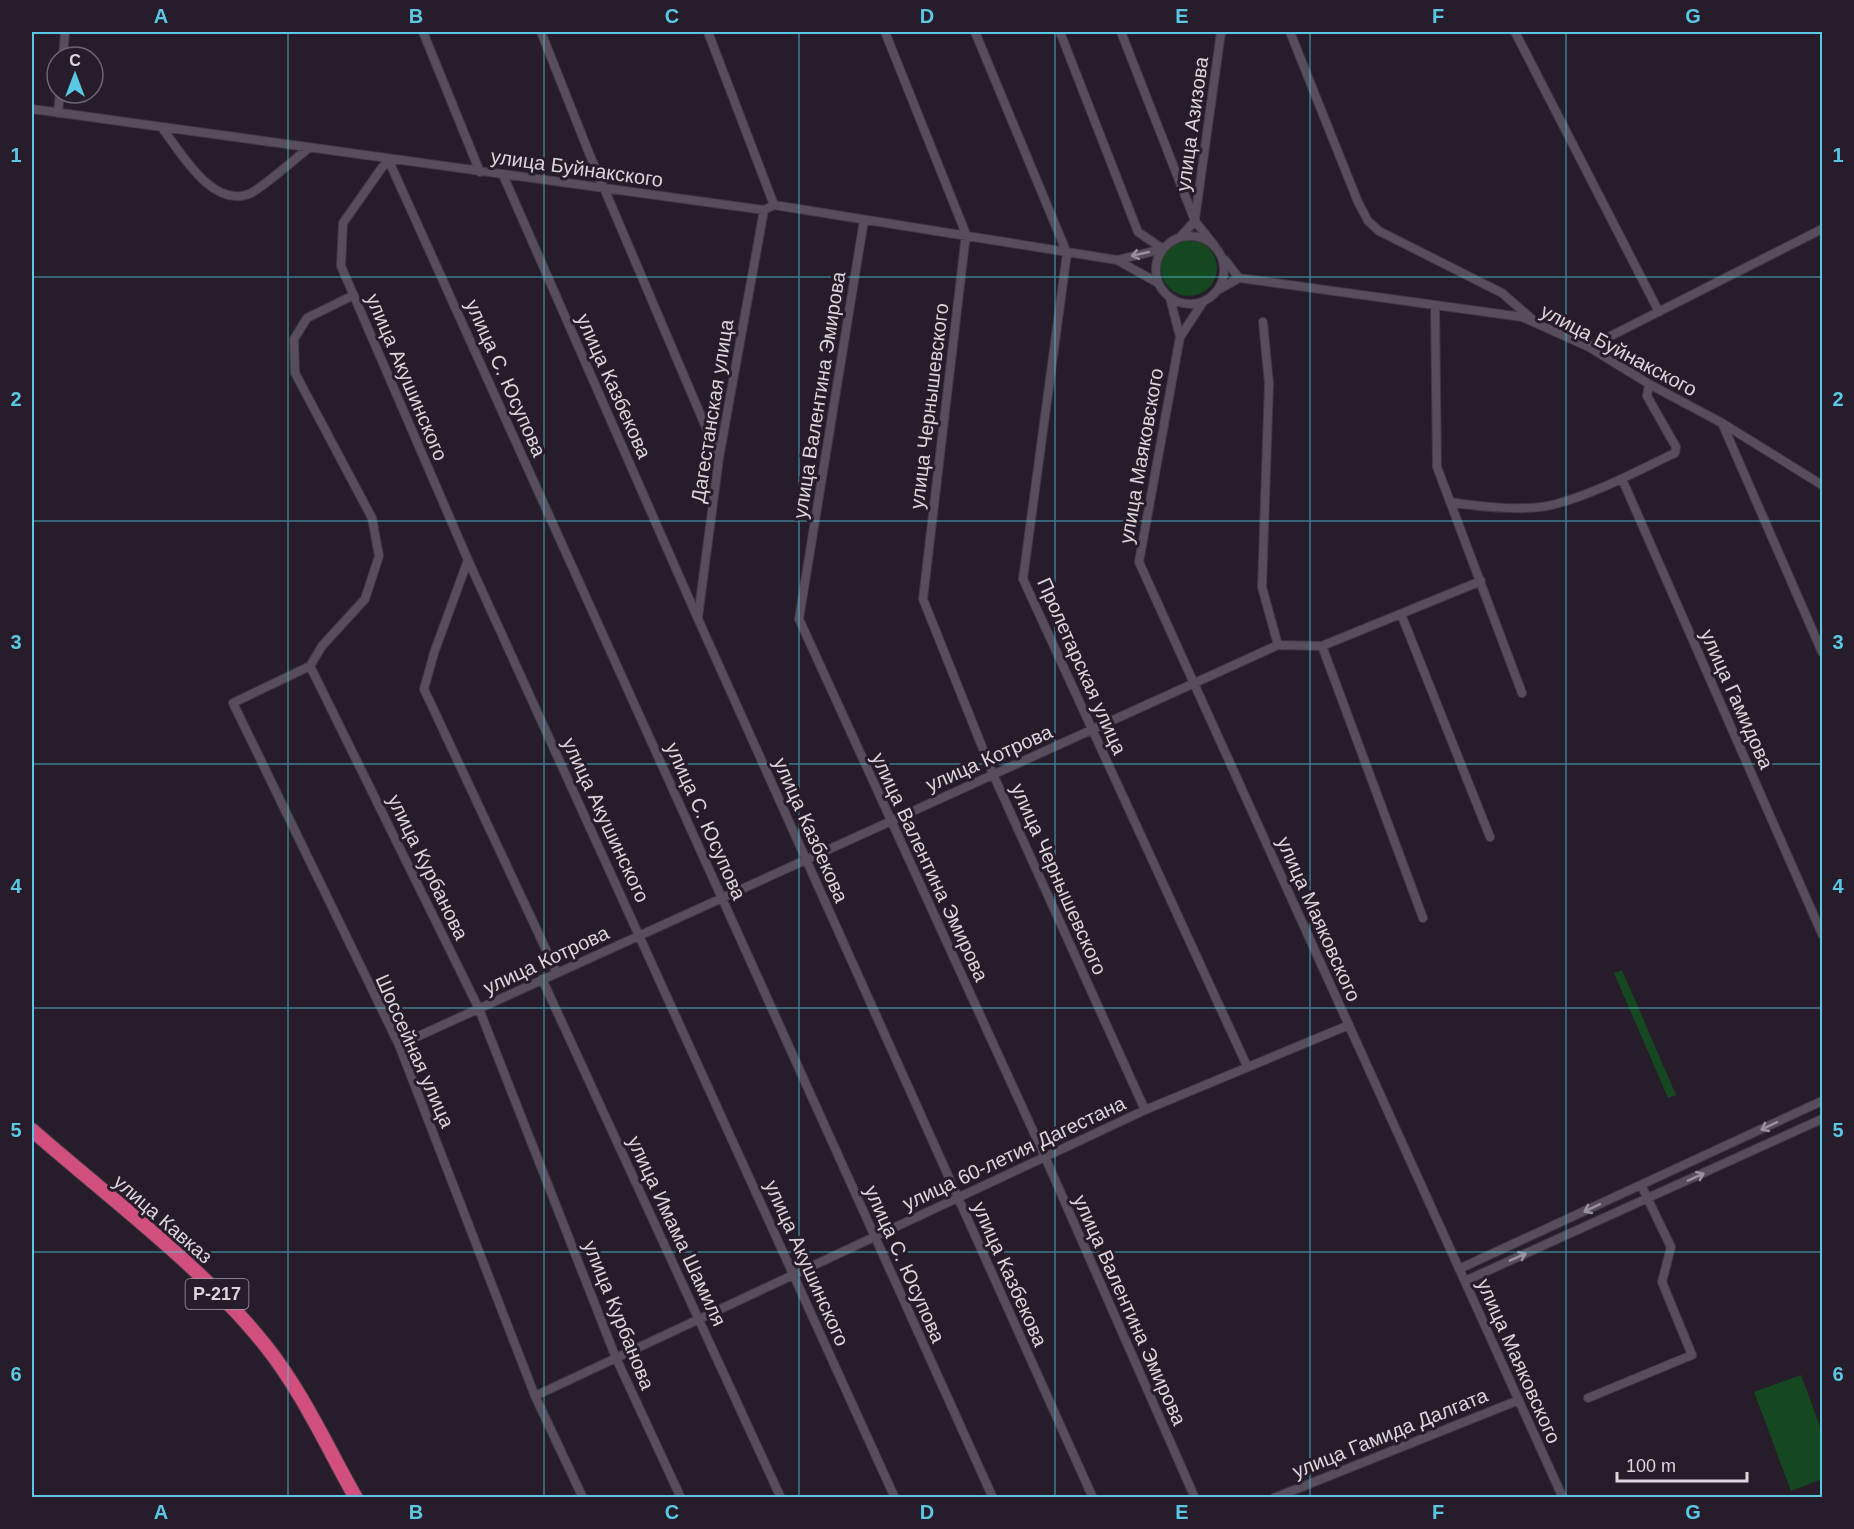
<svg xmlns="http://www.w3.org/2000/svg" width="1854" height="1529" font-family="Helvetica,sans-serif">
  <style>
    .green { fill: #154721 }
    .lines { fill: none; stroke-linecap: round; stroke-linejoin: round }
    .street-casing { stroke: #403843; stroke-width: 10 }
    .highway-casing { stroke: #403843; stroke-width: 16 }
    .street { stroke: #584d5d; stroke-width: 8 }
    .highway { stroke: #d14f7d; stroke-width: 14 }
    .oneway { stroke: #9a919e }
    .grid { fill: none; stroke: #5ac8e5; stroke-width: 1.5; stroke-opacity: 0.55 }
    .labels { text-anchor: middle; dominant-baseline: central; stroke-width: 6; stroke-linejoin: round; paint-order: stroke }
    .shield { fill: #261c2a; stroke: #a59ea9; stroke-width: 1.5 }
    .shield-label { font-size: 18px; font-weight: bold; fill: #dcd5df }
    .street-label { font-size: 20px; fill: #dcd5df; stroke: #261c2a }
    .neatline { fill: none; stroke: #5ac8e5; stroke-width: 2 }
    .grid-label { font-size: 20px; text-anchor: middle; font-weight: bold; fill: #5ac8e5 }
  </style>
  <rect width="100%" height="100%" fill="#261c2a"/>
  <path class="green" d="M1161 268a28 28 0 1 1 56 0a28 28 0 1 1-56 0Z
    M1622,970L1676,1095L1668,1098L1614,973Z
    M1801,1375L1822,1432V1479L1791,1491L1754,1392Z"/>
  <g class="lines">
    <defs>
      <path id="street" d="M423,32L480,172
        M541,32L589,153L719,458
        M708,32L774,205
        M885,32L966,234L923,599L993,774L1145,1110
        M975,32L1067,253L1023,579L1247,1066
        M1060,32L1138,232L1163,249
        M1121,32L1195,221L1214,245
        M1290,32L1358,202L1368,221L1379,231L1502,293L1532,319
        M1515,32L1659,312
        M63,57L65,32
        M32,109L764,210L774,205L1117,260L1163,249
        M58,113L60,93
        M162,128C181,152 211,208 249,194C260,190 297,157 309,148
        M388,159L343,223L341,266L468,560L895,1498
        M388,159L993,1498
        M503,175L698,619L1093,1498
        M1195,219L1221,32
        M864,220L799,619L1045,1157L1195,1498
        M1156 270a34 34 0 1 1 68 0a34 34 0 1 1-68 0Z
        M1180,237L1195,221
        M1117,260L1158,283
        M1225,260L1239,278
        M1239,278L1522,317L1589,347L1649,384L1722,423L1822,485
        M1220,289L1239,278
        M354,295L307,318L294,339L295,373L372,518L379,556L365,599L322,646L310,666L479,1009L616,1358L681,1498
        M1170,298L1180,337L1203,302
        M1435,305L1437,467L1522,693
        M1263,322L1269,384L1262,587L1278,645
        M1180,337L1139,562L1563,1498
        M1589,347L1822,229
        M1722,423L1822,652
        M1622,479L1822,934
        M1450,502C1480,507 1527,512 1556,504C1597,493 1637,471 1675,453L1676,447L1647,396L1649,384
        M468,560L434,653L424,689L557,973
        M1401,614L1490,837
        M698,617L719,458L764,210
        M1322,646L1423,918
        M310,666L233,703L399,1045L535,1396L583,1498
        M542,979L781,1498
        M399,1045L1278,645L1322,646L1481,581
        M1459,1269L1822,1101
        M1465,1281L1822,1119
        M535,1396L1145,1110L1349,1025
        M1588,1398L1692,1355L1662,1282L1671,1247L1641,1185
        M1274,1498L1519,1400"/>
      <path id="highway" d="M32,1130C107,1196 203,1267 265,1345C302,1391 327,1447 356,1498"/>
    </defs>
    <use href="#street" class="street-casing"/>
    <use href="#highway" class="highway-casing"/>
    <use href="#street" class="street"/>
    <use href="#highway" class="highway"/>
  </g>
  <defs><path id="oneway-shaft" d="M-6 0H5M1.5-3L5.5 0L1.5 3" fill="none" stroke-width="1.6" stroke-linecap="round" stroke-linejoin="round" transform="scale(1.5)"/></defs>
  <g class="oneway">
    <use href="#oneway-shaft" transform="translate(1140 254) rotate(167)"/>
    <use href="#oneway-shaft" transform="translate(1769 1126) rotate(155)"/>
    <use href="#oneway-shaft" transform="translate(1696 1177) rotate(-24)"/>
    <use href="#oneway-shaft" transform="translate(1592 1208) rotate(155)"/>
    <use href="#oneway-shaft" transform="translate(1518 1257) rotate(-24)"/>
  </g>
  <path class="grid" d="M288,32V1498M544,32V1498M799,32V1498M1055,32V1498M1310,32V1498M1566,32V1498M32,277H1822M32,521H1822M32,764H1822M32,1008H1822M32,1252H1822"/>
  <g class="labels">
    <rect class="shield" x="185.5" y="1279" width="63" height="30" rx="4.5"/>
    <g class="shield-label">
      <text x="217" y="1294">Р-217</text>
    </g>
    <g class="street-label">
      <text transform="translate(1192 124) rotate(-82)">улица Азизова</text>
      <text transform="translate(577 168) rotate(8)">улица Буйнакского</text>
      <text transform="translate(1619 350) rotate(28)">улица Буйнакского</text>
      <text transform="translate(407 377) rotate(67)">улица Акушинского</text>
      <text transform="translate(506 378) rotate(66)">улица С. Юсупова</text>
      <text transform="translate(614 386) rotate(66)">улица Казбекова</text>
      <text transform="translate(819 395) rotate(-81)">улица Валентина Эмирова</text>
      <text transform="translate(929 406) rotate(-83)">улица Чернышевского</text>
      <text transform="translate(712 411) rotate(-81)">Дагестанская улица</text>
      <text transform="translate(1141 456) rotate(-80)">улица Маяковского</text>
      <text transform="translate(1082 666) rotate(66)">Пролетарская улица</text>
      <text transform="translate(1737 699) rotate(66)">улица Гамидова</text>
      <text transform="translate(989 758) rotate(-24)">улица Котрова</text>
      <text transform="translate(606 820) rotate(65)">улица Акушинского</text>
      <text transform="translate(706 821) rotate(66)">улица С. Юсупова</text>
      <text transform="translate(811 830) rotate(66)">улица Казбекова</text>
      <text transform="translate(428 867) rotate(64)">улица Курбанова</text>
      <text transform="translate(930 867) rotate(65)">улица Валентина Эмирова</text>
      <text transform="translate(1059 879) rotate(66)">улица Чернышевского</text>
      <text transform="translate(1319 919) rotate(66)">улица Маяковского</text>
      <text transform="translate(546 960) rotate(-25)">улица Котрова</text>
      <text transform="translate(415 1051) rotate(66)">Шоссейная улица</text>
      <text transform="translate(1014 1153) rotate(-25)">улица 60-летия Дагестана</text>
      <text transform="translate(163 1219) rotate(41)">улица Кавказ</text>
      <text transform="translate(677 1231) rotate(65)">улица Имама Шамиля</text>
      <text transform="translate(807 1263) rotate(66)">улица Акушинского</text>
      <text transform="translate(905 1264) rotate(66)">улица С. Юсупова</text>
      <text transform="translate(1010 1274) rotate(66)">улица Казбекова</text>
      <text transform="translate(1130 1310) rotate(66)">улица Валентина Эмирова</text>
      <text transform="translate(619 1315) rotate(68)">улица Курбанова</text>
      <text transform="translate(1519 1361) rotate(66)">улица Маяковского</text>
      <text transform="translate(1390 1433) rotate(-22)">улица Гамида Далгата</text>
    </g>
  </g>
  <rect width="1854" height="1529" fill="none" stroke="#261c2a" stroke-width="66"/>
  <g transform="translate(75 75)"><circle r="28" fill="#261c2a" stroke="#6f6672" stroke-width="1.5"/>
  <path d="M0-4.5L10 22L0 15L-10 22Z" fill="#5ac8e5"/>
  <text y="-9" font-size="16" font-weight="bold" text-anchor="middle" fill="#dcd5df">С</text>
  </g>
  <path d="M1617 1472v9h130v-9" fill="none" stroke="#dcd5df" stroke-width="3"/>
  <text x="1626" y="1472" font-size="18" fill="#dcd5df" stroke="#261c2a" stroke-width="4.5" paint-order="stroke">100 m</text>
  <rect x="33" y="33" width="1788" height="1463" class="neatline"/>
  <g class="grid-label">
    <text x="161" y="23">A</text>
    <text x="416" y="23">B</text>
    <text x="672" y="23">C</text>
    <text x="927" y="23">D</text>
    <text x="1182" y="23">E</text>
    <text x="1438" y="23">F</text>
    <text x="1693" y="23">G</text>
    <text x="16" y="162">1</text>
    <text x="1838" y="162">1</text>
    <text x="16" y="406">2</text>
    <text x="1838" y="406">2</text>
    <text x="16" y="649">3</text>
    <text x="1838" y="649">3</text>
    <text x="16" y="893">4</text>
    <text x="1838" y="893">4</text>
    <text x="16" y="1137">5</text>
    <text x="1838" y="1137">5</text>
    <text x="16" y="1381">6</text>
    <text x="1838" y="1381">6</text>
    <text x="161" y="1519">A</text>
    <text x="416" y="1519">B</text>
    <text x="672" y="1519">C</text>
    <text x="927" y="1519">D</text>
    <text x="1182" y="1519">E</text>
    <text x="1438" y="1519">F</text>
    <text x="1693" y="1519">G</text>
  </g>
</svg>
